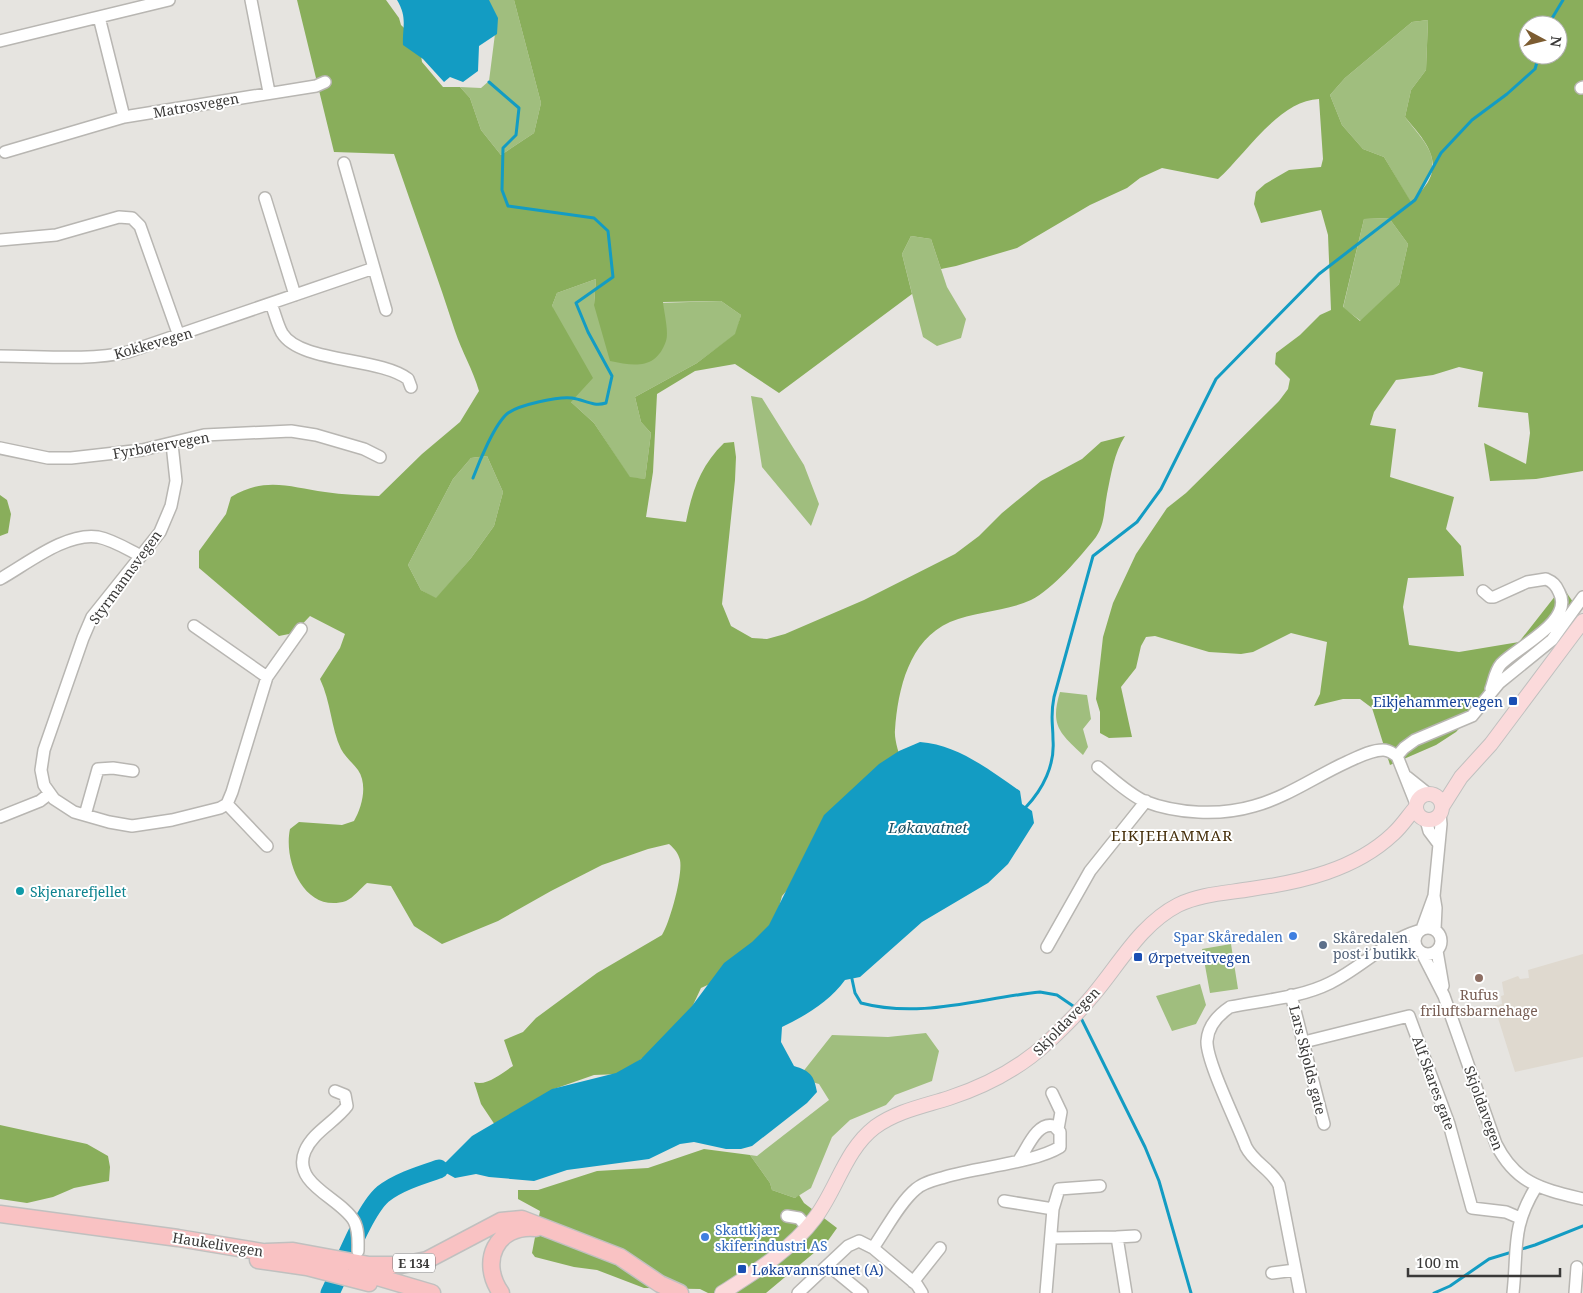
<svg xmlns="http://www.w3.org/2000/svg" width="1583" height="1293" font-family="'Noto Serif',serif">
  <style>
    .built { fill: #dfd9cf }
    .green { fill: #a0be7e }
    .forest { fill: #89ae5b; fill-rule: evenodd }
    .water { fill: #139cc3 }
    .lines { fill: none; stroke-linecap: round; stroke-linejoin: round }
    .stream { stroke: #139cc3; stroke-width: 3 }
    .river { stroke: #139cc3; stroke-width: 19 }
    .minor-casing { stroke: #b8b6b2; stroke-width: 14 }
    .major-casing { stroke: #c0c0bf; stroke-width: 16 }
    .highway-casing { stroke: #c0c0bf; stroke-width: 19 }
    .minor { stroke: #fff; stroke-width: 11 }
    .major { stroke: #fbdadb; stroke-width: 14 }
    .highway { stroke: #f9c2c3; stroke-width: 16 }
    .transit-dot { fill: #1a4fb4; stroke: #fff; stroke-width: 2 }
    .culture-dot { fill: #0f9aa8; stroke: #fff; stroke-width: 2 }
    .shop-dot { fill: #3f7fe0; stroke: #fff; stroke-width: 2 }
    .service-dot { fill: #5c6f8a; stroke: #fff; stroke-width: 2 }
    .education-dot { fill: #8d6e63; stroke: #fff; stroke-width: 2 }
    .labels { text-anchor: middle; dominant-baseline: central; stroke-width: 4; stroke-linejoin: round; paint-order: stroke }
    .shield { fill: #fff; stroke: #757474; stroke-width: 1 }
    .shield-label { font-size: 12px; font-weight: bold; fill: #3a3938 }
    .street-label { font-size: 14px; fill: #3a3938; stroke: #fff }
    .transit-label { font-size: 14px; fill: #164399; stroke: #fff; text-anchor: start }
    .culture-label { font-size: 14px; fill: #0d838f; stroke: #fff; text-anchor: start }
    .shop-label { font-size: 14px; fill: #366cbe; stroke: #fff; text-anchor: end }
    .service-label { font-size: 14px; fill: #4e5e75; stroke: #fff; text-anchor: start }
    .education-label { font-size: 14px; fill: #785e54; stroke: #fff }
    .water-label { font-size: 15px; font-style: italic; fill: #1c4d5f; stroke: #fff }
    .neighbourhood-label { font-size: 15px; letter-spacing: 1px; fill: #452e0a; stroke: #fff }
  </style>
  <rect width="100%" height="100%" fill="#e6e4e0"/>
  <path class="built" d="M1583,954V1057L1515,1072L1498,1018L1486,1015L1487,1007L1502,1004L1501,996L1504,995L1502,982L1518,976L1520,979L1529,978L1528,970Z"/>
  <path class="green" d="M478,0H514L541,103L534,133L501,155L481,130L470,98L460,87L481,88L489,81L496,26Z
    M1428,20L1426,70L1411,90L1405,117C1436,156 1444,161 1411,203L1384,157L1363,149L1342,125L1330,95L1345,78L1412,22Z
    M1389,218L1408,244L1399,284L1361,321L1343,308L1364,219Z
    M911,236L931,239L947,287L966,319L961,338L937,346L923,337L902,254Z
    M596,279L594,305L721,301L741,315L736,334L697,363L635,397L641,422L651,433L645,479L630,478L594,423L571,402L552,306L557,293Z
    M751,396L762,398L804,465L819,504L811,526L762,467Z
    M487,456L503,492L494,526L471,558L436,599L421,590L408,565L453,479L471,458Z
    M1060,692L1087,695L1091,719L1083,729L1088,747L1083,755C1059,733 1050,725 1060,692Z
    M1231,944L1238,989L1210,993L1202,949Z
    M1200,984L1206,1005L1196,1024L1172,1031L1156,996Z
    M926,1033L939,1051L932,1081L895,1095L886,1105L850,1120L832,1137L811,1188L795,1198L772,1190L770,1183L750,1155L757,1156L829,1100L819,1084L798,1078L832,1035L888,1037Z"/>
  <path class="forest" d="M297,0H386L399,18L401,25L419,42L422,62L443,87H460L470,98L481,130L501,155L534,133L541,103L514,0H1583V471L1536,479L1490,481L1484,443L1526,464L1530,433L1528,413L1478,407L1483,372L1459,367L1433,375L1396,380L1374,412L1370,425L1396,429L1390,477L1454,497L1446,529L1461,546L1464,576L1408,578L1403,607L1409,645L1459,652L1519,642L1563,586C1572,605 1583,604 1570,627L1478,708L1456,732L1436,745L1390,765L1372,708L1360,699H1343L1314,706L1320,694L1327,642L1291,633L1253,652L1241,654L1209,652L1155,636L1146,637L1141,646L1136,668L1121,687L1132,737L1109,738L1100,733V712L1096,699L1103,637L1113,603L1136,554L1167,508L1186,493L1279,401L1288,389L1290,379L1275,364L1276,353L1300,335L1320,315L1331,310L1328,235L1321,210L1261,223L1254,204L1256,192L1265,184L1289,170L1321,167L1323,159L1319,99C1279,100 1245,155 1218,179L1162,168L1140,178L1127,188L1090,205L1017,248L956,266L941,269L931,239L911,236L902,254L912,294L779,393L735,364L695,371L657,394L653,472L646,517L686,522C692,491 701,465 724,443L734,442L736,457L735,480L722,604L731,626L752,638L767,639L785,634L864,600L955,554L979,536L1002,513L1041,481L1082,459L1101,442L1125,436C1114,453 1111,475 1107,494C1104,509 1105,524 1096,537C1080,557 1053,589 1031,600C1005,612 976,611 950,622C909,640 898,689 895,730C894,741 900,756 903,767L889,775L782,896L773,929L734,973L701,988L681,1031L620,1074L594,1075L554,1089L499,1131L481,1104L474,1082C486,1087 502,1073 513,1066L504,1040L523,1032L536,1018L597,973L662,935C670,922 683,875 680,860C678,853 675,849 669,844L648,849L602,865L551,891L498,921L442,944L414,926L391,886L367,883C361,888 353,898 346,901C305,914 283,862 290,829L299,822L342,825L354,821C362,807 368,785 358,770C353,763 345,757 341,749C331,728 331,702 320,679L340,648L345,634L310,616L294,633L279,636L199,568V551L226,514L231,497C265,476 290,487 325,492C343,495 361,495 379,496L422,454L460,422L479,391C473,370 462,352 455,331C436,272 414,213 394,154L334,152ZM1428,20L1426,70L1411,90L1405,117C1419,134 1442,156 1429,180C1425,188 1417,195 1411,202L1384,157L1363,149L1342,125L1330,95L1345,78L1412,22ZM1528,25H1558V55H1528ZM1389,218L1408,244L1399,284L1360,321L1343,307L1364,219ZM596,279L594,305L610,361C634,366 656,370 666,341C669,331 664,313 663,302L721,301L741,315L735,334L697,363L635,397L641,422L651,433L645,479L630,477L594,423L571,402L593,378L552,306L557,293ZM487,456L503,492L494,526L471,558L436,598L421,590L408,565L453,479L471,458Z
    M0,495L7,500L11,514L8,533L0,536Z
    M0,1125L87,1144L108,1156L110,1167L109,1181L74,1188L53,1197L27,1203L0,1199Z
    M704,1149L750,1155L770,1183L772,1190L795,1198L799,1195L804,1203L837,1228L827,1242L766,1293H708L700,1289L644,1288L597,1270L574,1267L535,1257L532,1253L540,1211L518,1199V1190H538L597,1171L648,1168Z"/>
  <path class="water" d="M397,0H489L498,18L497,34L479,46L478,71L463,82L450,77L444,82L423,59L403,45C402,28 408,18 397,0Z
    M920,742C959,745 989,770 1020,791L1022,804L1032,811L1034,823L1008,864L988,883L922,922L860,977L845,980C829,1002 805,1016 782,1027L781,1042L794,1066C810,1071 814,1075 817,1092L807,1103L752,1146L741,1149H726L694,1142L680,1144L649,1159L567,1170L534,1181L489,1177L476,1174L455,1178L439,1169L472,1136L552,1089L616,1073L641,1059L692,1006L724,963L752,942L769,925L824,815L879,764L899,751Z"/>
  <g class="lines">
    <path class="stream" d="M1548,25L1563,0
      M473,478C479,462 495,423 508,413C519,405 559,396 572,398C585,400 593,407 606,403L612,376L588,332L576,303L613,277L608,231L594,218L508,206L502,190L503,148L516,135L519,108L489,82
      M1026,807C1043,789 1055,765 1053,740C1053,722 1050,717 1054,697L1093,556L1137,522L1161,489L1216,379L1319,274L1415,200L1441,153L1472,120L1507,94L1535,69L1539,55
      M852,979L855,993L861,1003C921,1019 980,998 1040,992L1057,995L1076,1008
      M1080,1016L1145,1147L1159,1181L1191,1293
      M1434,1293L1450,1286L1489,1259L1535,1245L1583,1226"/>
    <path class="river" d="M330,1293C342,1269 364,1210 383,1194C398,1182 421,1175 439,1169"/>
    <defs>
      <path id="minor" d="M251,0L269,92
        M99,17L124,117L316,86L325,82
        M0,41L169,0
        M1581,88L1583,87
        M5,152L124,117
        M344,163L386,310
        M265,198L295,295
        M0,240L56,235L119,217L132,218L140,226L179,336
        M271,304C275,313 277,324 282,333C300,363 379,357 408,379L411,387
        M0,356C42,356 87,361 128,352L374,268
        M172,444L176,481L171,506L160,532L92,617L83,638L44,750L41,770L44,785L54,799L74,812L109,822L132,826L172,820L220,808L227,804L232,792L267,677
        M0,448L48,458H71L142,450L204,435L291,431L316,435L364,449L380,457
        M0,579C27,564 66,532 98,537C113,540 127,549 141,556
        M1483,591L1490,597H1494L1527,582L1546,579C1553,582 1556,585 1559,592C1575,621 1517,647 1501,664C1495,671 1494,681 1491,689
        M194,626L267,677L301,629
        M1397,756L1404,748L1415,740L1472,716L1499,683L1552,640L1583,597
        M1098,767C1112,778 1127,793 1144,801C1177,814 1220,816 1254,806C1287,797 1316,776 1347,762C1358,757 1371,750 1383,750C1389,750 1392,753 1397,756L1416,804
        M1407,777L1427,793
        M227,804L267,846
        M85,815L98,769L113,768L133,771
        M0,817L40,801L49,794
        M1426,820L1429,831L1438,843
        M1434,896L1436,908L1435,929
        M1415 941a13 13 0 1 1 26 0a13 13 0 1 1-26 0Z
        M1422,929L1434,896L1441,824L1440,814
        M1387,946L1418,950
        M1047,947L1090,871L1146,801
        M1437,951L1443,986
        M1422,953L1444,996L1496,1144C1516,1184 1542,1189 1583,1199
        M1291,995L1324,1124
        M1304,1042L1409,1016L1449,1124L1472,1208L1506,1212L1520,1218
        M335,1091L345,1095L347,1106C335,1122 313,1132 305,1151C291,1184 341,1198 354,1221C359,1230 358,1242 358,1251
        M1052,1093L1061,1112L1058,1129
        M1004,1201L1053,1209L1046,1293
        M1053,1209L1059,1189L1100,1186
        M787,1216L799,1218L807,1227
        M1117,1237L1135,1236
        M1051,1238L1117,1237L1126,1293
        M873,1248C885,1231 900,1202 916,1189C924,1182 935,1180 945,1177C977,1167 1034,1163 1060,1147V1132L1054,1126C1037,1121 1027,1149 1019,1160
        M828,1265L862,1293
        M1272,1273L1295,1270
        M913,1282L940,1248
        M798,1293L848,1246L859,1241L873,1248L917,1285L922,1293
        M1300,1293L1279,1185C1271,1169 1254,1163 1246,1147C1238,1125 1206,1061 1207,1041C1208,1026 1218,1015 1230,1007C1263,1000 1300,998 1330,983C1361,968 1385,941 1418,931
        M1513,1293C1518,1248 1511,1228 1536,1187
        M1575,1293L1577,1267"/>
      <path id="major" d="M1416 807a13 13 0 1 1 26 0a13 13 0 1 1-26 0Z
        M1442,807L1461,777L1491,744L1583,621
        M722,1293C755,1272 791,1250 815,1218C837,1189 845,1150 875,1127C897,1111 924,1106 949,1098C986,1086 1020,1068 1048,1042C1064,1027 1080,1011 1094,994C1120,963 1141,924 1178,905C1200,894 1227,893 1251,889C1301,882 1355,870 1393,834C1402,826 1408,816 1416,807"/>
      <path id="highway" d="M0,1214L178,1238L275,1254
        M266,1252L293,1251L369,1265H401L427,1260L501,1221L522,1219L620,1257L660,1284L680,1293
        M258,1260L307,1267L369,1283
        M357,1271L432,1293
        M501,1293C479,1262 496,1224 536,1228"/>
    </defs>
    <use href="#minor" class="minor-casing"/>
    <use href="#major" class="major-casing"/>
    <use href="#highway" class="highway-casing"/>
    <use href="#minor" class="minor"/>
    <use href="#major" class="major"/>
    <use href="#highway" class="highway"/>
  </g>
  <g class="transit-dot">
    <rect x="1508" y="696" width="10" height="10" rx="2.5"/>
    <rect x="1133" y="952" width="10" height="10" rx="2.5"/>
    <rect x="737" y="1264" width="10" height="10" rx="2.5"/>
  </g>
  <circle class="culture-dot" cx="20" cy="891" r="5"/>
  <g class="shop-dot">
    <circle cx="1293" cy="936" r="5"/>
    <circle cx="705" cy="1237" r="5"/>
  </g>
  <circle class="service-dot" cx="1323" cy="945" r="5"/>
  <circle class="education-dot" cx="1479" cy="978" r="5"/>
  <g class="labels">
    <rect class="shield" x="393" y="1253.5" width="42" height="19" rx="4"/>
    <g class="shield-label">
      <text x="414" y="1263">E 134</text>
    </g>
    <g class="street-label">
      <text transform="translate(196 105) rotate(-10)">Matrosvegen</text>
      <text transform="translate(153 343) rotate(-16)">Kokkevegen</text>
      <text transform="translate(161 445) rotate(-10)">Fyrbøtervegen</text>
      <text transform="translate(125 577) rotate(-54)">Styrmannsvegen</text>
      <text transform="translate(1066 1021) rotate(-46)">Skjoldavegen</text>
      <text transform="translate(1308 1060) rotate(76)">Lars Skjolds gate</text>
      <text transform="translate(1434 1083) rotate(70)">Alf Skares gate</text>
      <text transform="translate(1484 1108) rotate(70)">Skjoldavegen</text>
      <text transform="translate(218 1244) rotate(9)">Haukelivegen</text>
    </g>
    <g class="transit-label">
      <text x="1503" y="701" text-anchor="end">Eikjehammervegen</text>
      <text x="1148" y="957">Ørpetveitvegen</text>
      <text x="752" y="1269">Løkavannstunet (A)</text>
    </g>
    <g class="culture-label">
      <text x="30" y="891">Skjenarefjellet</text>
    </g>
    <g class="shop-label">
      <text x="1283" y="936">Spar Skåredalen</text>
      <text x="715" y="1229" text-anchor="start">Skattkjær<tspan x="715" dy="16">skiferindustri AS</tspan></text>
    </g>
    <g class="service-label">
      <text x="1333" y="937">Skåredalen<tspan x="1333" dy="16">post i butikk</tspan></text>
    </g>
    <g class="education-label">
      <text x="1479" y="994">Rufus<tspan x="1479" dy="16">friluftsbarnehage</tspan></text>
    </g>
    <g class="water-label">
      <text x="928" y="827">Løkavatnet</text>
    </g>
    <g class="neighbourhood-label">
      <text x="1172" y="835">EIKJEHAMMAR</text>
    </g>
  </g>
  <g transform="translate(1543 40) rotate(97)"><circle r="24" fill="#ffffff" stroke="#b0b0af"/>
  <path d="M0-4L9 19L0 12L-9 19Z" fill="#7c5c31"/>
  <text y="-8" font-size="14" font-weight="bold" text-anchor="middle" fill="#3a3938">N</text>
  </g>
  <path d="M1408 1268v8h152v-8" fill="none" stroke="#3a3938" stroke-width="2.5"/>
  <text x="1416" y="1268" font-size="15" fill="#3a3938" stroke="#ffffff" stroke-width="4" paint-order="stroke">100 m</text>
</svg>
